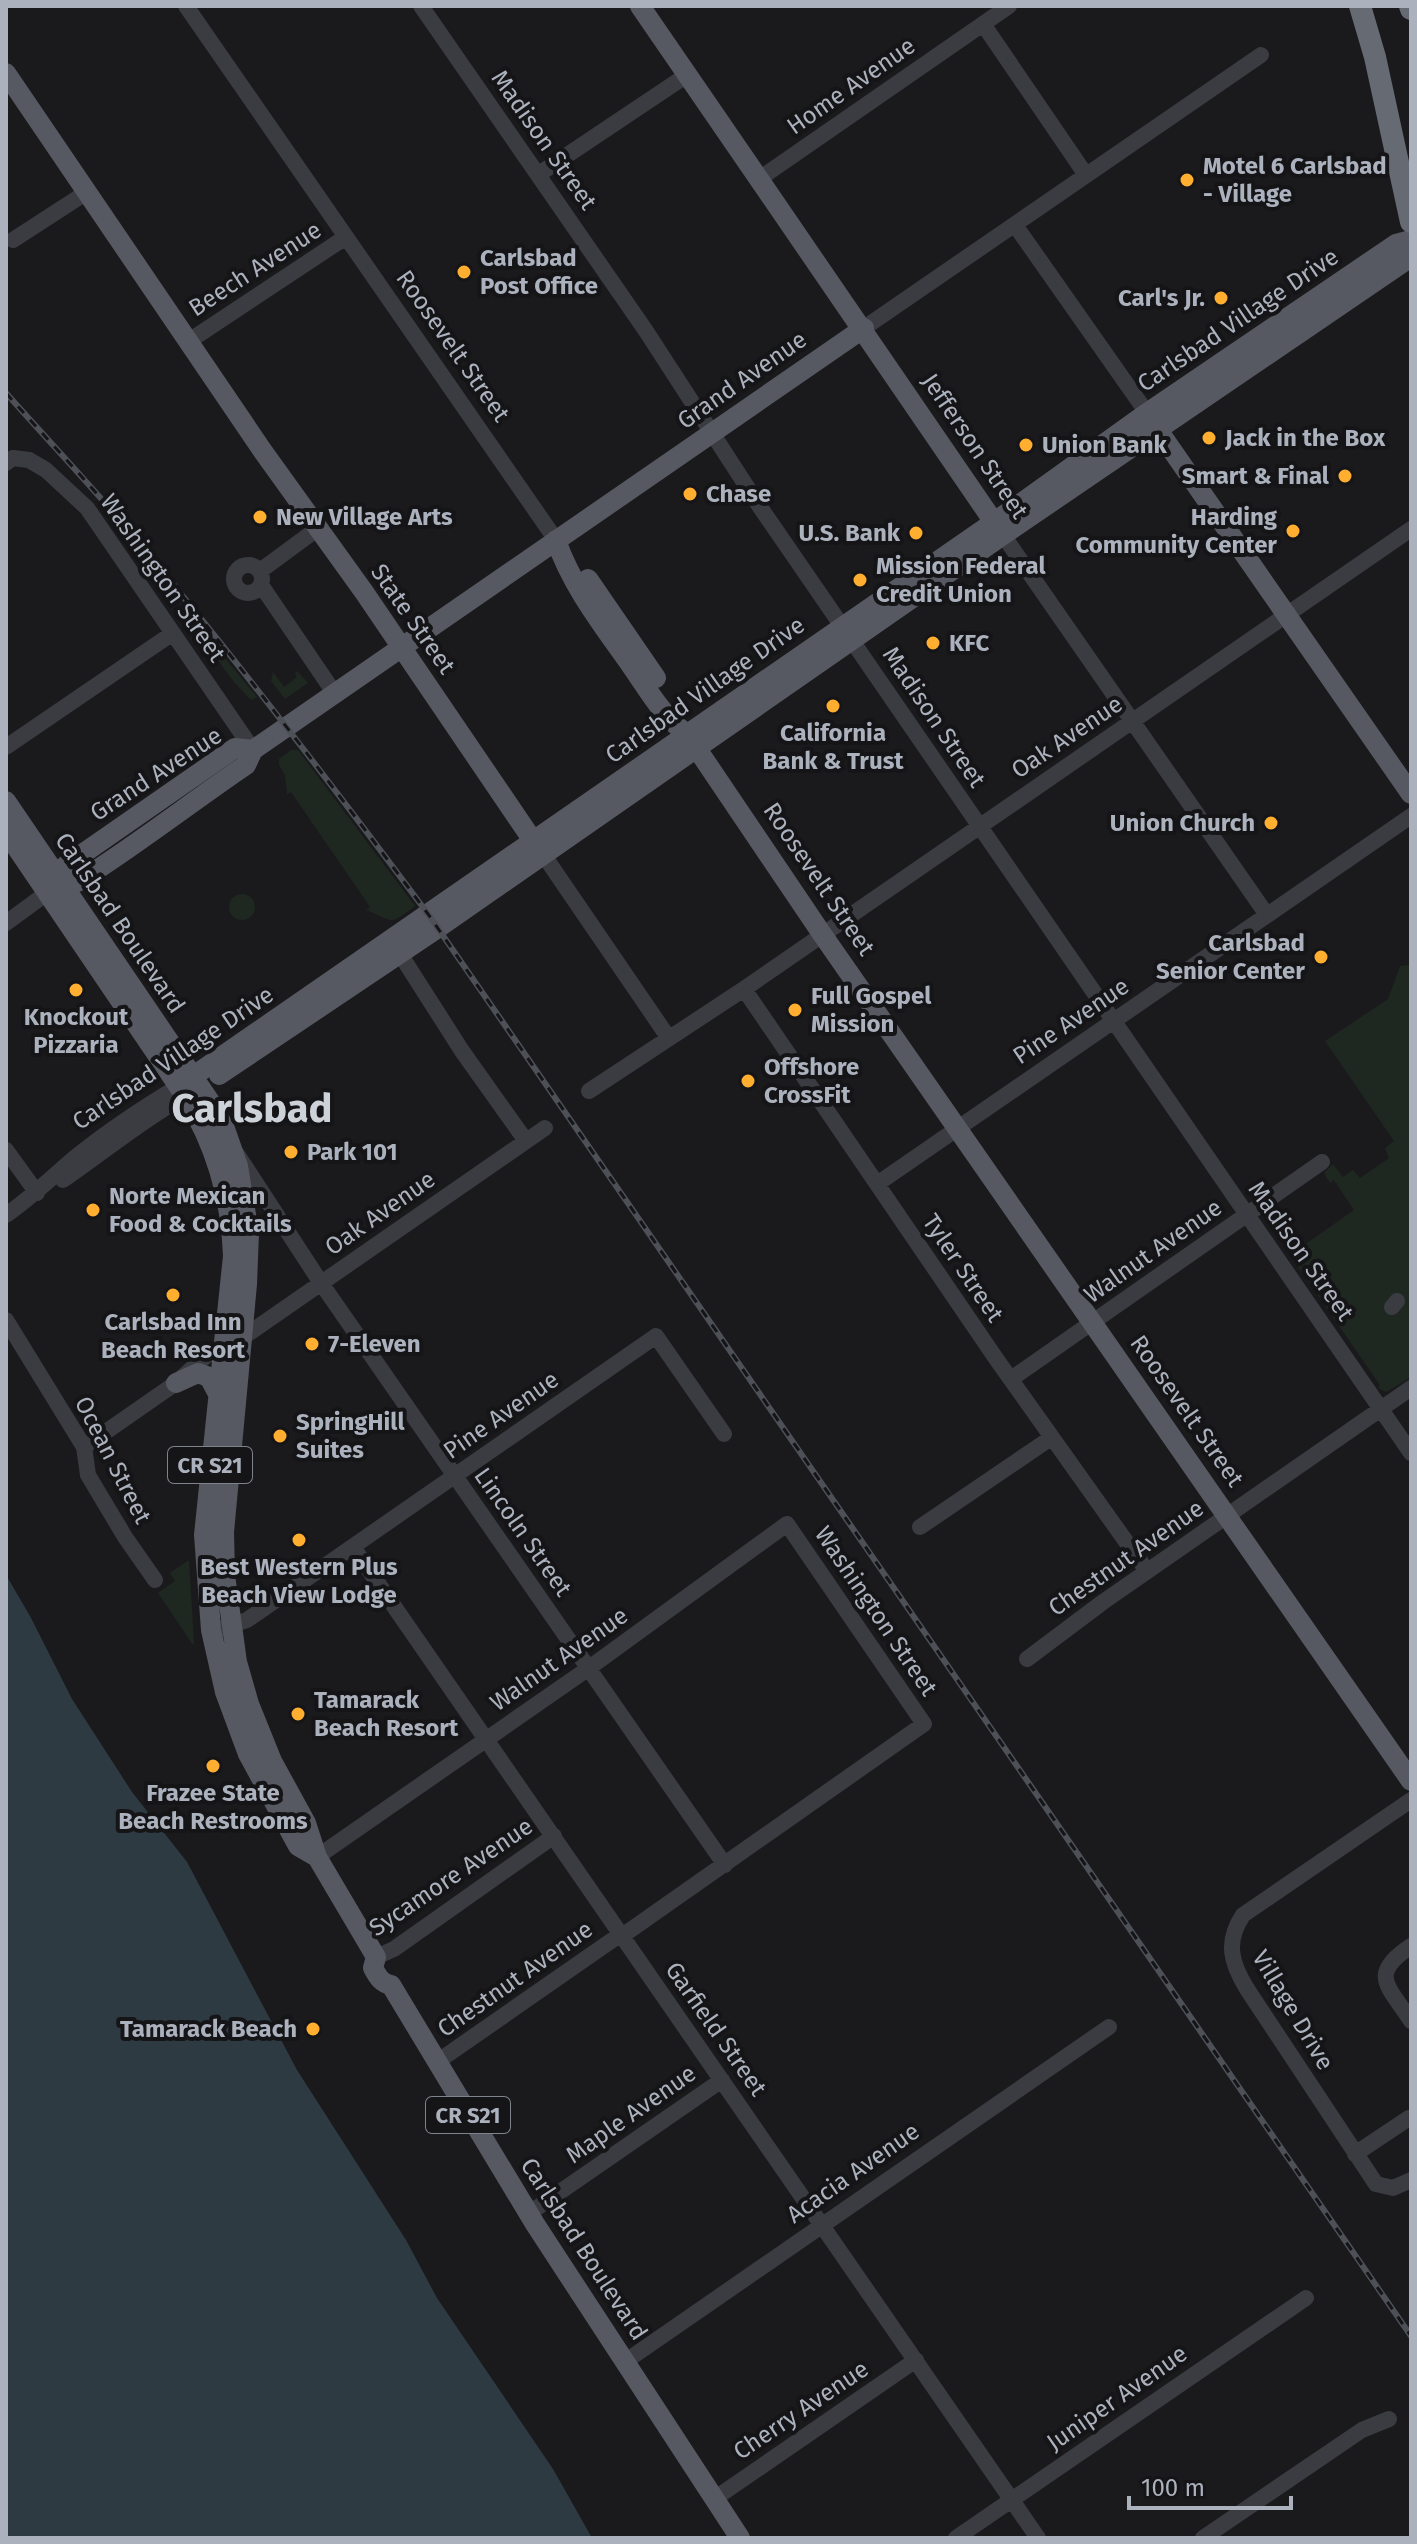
<svg xmlns="http://www.w3.org/2000/svg" width="1417" height="2544" font-family="'Fira Sans',sans-serif">
  <style>
    .green { fill: #1f2820 }
    .water { fill: #2e3a42 }
    .lines { fill: none; stroke-linecap: round; stroke-linejoin: round }
    .minor { stroke: #3b3c42; stroke-width: 16 }
    .major { stroke: #565961; stroke-width: 20 }
    .highway { stroke: #666a73; stroke-width: 22 }
    .rail-casing { stroke: #4d5057; stroke-width: 6 }
    .rail { stroke: #151518; stroke-width: 3; stroke-dasharray: 9; stroke-linecap: butt }
    .poi-dot { fill: #ffae30; stroke: #151518; stroke-width: 3 }
    .labels { text-anchor: middle; dominant-baseline: central; stroke-width: 8; stroke-linejoin: round; paint-order: stroke }
    .shield { fill: #151518; stroke: #7f838c; stroke-width: 2 }
    .shield-label { font-size: 22px; font-weight: bold; fill: #acb2bd }
    .street-label { font-size: 24px; fill: #acb2bd; stroke: #151518 }
    .poi-label { font-size: 24px; font-weight: bold; fill: #acb2bd; stroke: #151518; text-anchor: start }
    .town-label { font-size: 40px; font-weight: bold; fill: #cdd1d8; stroke: #151518 }
  </style>
  <rect width="100%" height="100%" fill="#1a1a1d"/>
  <path class="green" d="M196,623L257,697L251,700C235,684 222,668 212,650C205,638 198,639 196,623Z
    M297,671L308,683L285,699L271,681L273,672L284,687L297,677L295,673Z
    M291,750H298L415,906C387,927 395,921 366,910L370,907L368,904L291,792L287,794L285,775L279,765V759Z
    M229 907a13 13 0 1 1 26 0a13 13 0 1 1-26 0Z
    M1411,965V1377L1386,1392L1378,1388L1380,1385L1290,1255L1354,1210L1334,1180L1330,1183L1324,1173L1333,1164L1343,1177L1353,1170L1360,1178L1389,1158L1385,1148L1394,1141L1325,1041L1388,999L1400,966Z
    M189,1560L194,1643L193,1645L158,1593L175,1581L170,1573Z"/>
  <path class="water" d="M6,1575L30,1616L72,1699L132,1792L187,1862L297,2070L406,2240L437,2298L553,2469L592,2538H6Z"/>
  <g class="lines">
    <path class="minor" d="M186,6L556,540
      M421,6L646,331L760,507L1411,1453
      M983,24L1086,175
      M539,174L687,75
      M759,179L1009,6
      M1015,225L1147,413
      M13,240L87,192
      M864,328L1261,55
      M189,341L346,237
      M6,463L13,458L29,460L46,470L87,508L253,750
      M1003,535L1267,915
      M234 579a14 14 0 1 1 28 0a14 14 0 1 1-28 0Z
      M260,571L317,529
      M261,585L335,694
      M6,747L173,633
      M543,854L668,1037
      M6,923L47,893
      M395,946L462,1051L526,1141
      M744,989L997,1360L1147,1571
      M589,1091L744,989L1411,529
      M6,1150L37,1193
      M237,1154L321,1283L725,1865
      M63,1180C104,1152 142,1120 185,1096
      M877,1184L1411,816
      M6,1215C32,1197 53,1176 77,1156C109,1130 144,1107 179,1086
      M1392,1307L1397,1301
      M6,1320L84,1447L88,1475L125,1537L155,1580
      M242,1338L545,1128
      M1011,1379L1322,1162
      M84,1447L176,1383L207,1355L222,1352
      M920,1527L1051,1438
      M353,1547L1038,2538
      M221,1629L247,1620L656,1336L724,1434
      M1027,1659L1103,1602L1411,1388
      M1411,1800L1243,1915C1225,1942 1231,1963 1247,1989L1376,2184L1393,2188L1411,2180
      M317,1857L589,1668L787,1524L924,1724L622,1936
      M1411,1946C1368,1975 1388,1985 1411,2021
      M376,1957L394,1949L554,1836
      M437,2062L621,1934
      M1355,2154L1409,2118
      M528,2214L722,2080
      M626,2361L1109,2027
      M714,2499L916,2360
      M956,2538L1306,2298
      M1203,2538L1362,2430L1389,2419"/>
    <path class="major" d="M640,6C760,181 881,356 1000,531
      M6,73L262,450L364,592L540,851
      M1151,420L1411,794
      M556,540C572,587 604,627 632,667C648,690 664,718 687,734L822,934L1411,1781
      M588,579L656,678
      M6,801L209,1100L225,1129L238,1166L249,1233L247,1284L224,1532L225,1575L237,1662L249,1704L272,1761L306,1823L317,1857L376,1957L373,1968C378,1977 381,1983 391,1985L535,2224L740,2538
      M6,832L185,1096C216,1145 231,1198 233,1256L204,1535L211,1630L225,1692L248,1754L298,1846L317,1857
      M62,884L65,866L235,748L253,750
      M53,890C62,884 72,886 81,880C138,844 190,803 246,765L253,750L864,328
      M219,1075L438,928L1003,535L1411,257
      M179,1086L1010,511L1147,413L1396,244L1411,240
      M176,1383L198,1373L209,1377L217,1392"/>
    <path class="highway" d="M1360,6L1375,57L1411,222
      M1410,6L1411,9"/>
    <defs>
      <path id="rail" d="M6,393C45,437 86,480 124,525C230,651 330,782 428,914L1411,2336"/>
    </defs>
    <use href="#rail" class="rail-casing"/>
    <use href="#rail" class="rail"/>
  </g>
  <g class="poi-dot">
    <circle cx="1187" cy="180" r="8"/>
    <circle cx="464" cy="272" r="8"/>
    <circle cx="1221" cy="298" r="8"/>
    <circle cx="1209" cy="438" r="8"/>
    <circle cx="1026" cy="445" r="8"/>
    <circle cx="1345" cy="476" r="8"/>
    <circle cx="690" cy="494" r="8"/>
    <circle cx="260" cy="517" r="8"/>
    <circle cx="1293" cy="531" r="8"/>
    <circle cx="916" cy="533" r="8"/>
    <circle cx="860" cy="580" r="8"/>
    <circle cx="933" cy="643" r="8"/>
    <circle cx="833" cy="706" r="8"/>
    <circle cx="1271" cy="823" r="8"/>
    <circle cx="1321" cy="957" r="8"/>
    <circle cx="76" cy="990" r="8"/>
    <circle cx="795" cy="1010" r="8"/>
    <circle cx="748" cy="1081" r="8"/>
    <circle cx="291" cy="1152" r="8"/>
    <circle cx="93" cy="1210" r="8"/>
    <circle cx="173" cy="1295" r="8"/>
    <circle cx="312" cy="1344" r="8"/>
    <circle cx="280" cy="1436" r="8"/>
    <circle cx="299" cy="1540" r="8"/>
    <circle cx="298" cy="1714" r="8"/>
    <circle cx="213" cy="1766" r="8"/>
    <circle cx="313" cy="2029" r="8"/>
  </g>
  <g class="labels">
    <g class="shield">
      <rect x="168" y="1447" width="84" height="36" rx="6"/>
      <rect x="426" y="2097" width="84" height="36" rx="6"/>
    </g>
    <g class="shield-label">
      <text x="210" y="1465">CR S21</text>
      <text x="468" y="2115">CR S21</text>
    </g>
    <g class="street-label">
      <text transform="translate(851 86) rotate(-35)">Home Avenue</text>
      <text transform="translate(544 140) rotate(55)">Madison Street</text>
      <text transform="translate(255 269) rotate(-33)">Beech Avenue</text>
      <text transform="translate(1238 320) rotate(-34)">Carlsbad Village Drive</text>
      <text transform="translate(453 346) rotate(55)">Roosevelt Street</text>
      <text transform="translate(742 380) rotate(-35)">Grand Avenue</text>
      <text transform="translate(975 446) rotate(56)">Jefferson Street</text>
      <text transform="translate(163 578) rotate(55)">Washington Street</text>
      <text transform="translate(413 619) rotate(55)">State Street</text>
      <text transform="translate(705 690) rotate(-35)">Carlsbad Village Drive</text>
      <text transform="translate(934 717) rotate(56)">Madison Street</text>
      <text transform="translate(1067 737) rotate(-34)">Oak Avenue</text>
      <text transform="translate(156 774) rotate(-33)">Grand Avenue</text>
      <text transform="translate(819 879) rotate(56)">Roosevelt Street</text>
      <text transform="translate(120 923) rotate(56)">Carlsbad Boulevard</text>
      <text transform="translate(1071 1021) rotate(-34)">Pine Avenue</text>
      <text transform="translate(173 1058) rotate(-34)">Carlsbad Village Drive</text>
      <text transform="translate(380 1213) rotate(-35)">Oak Avenue</text>
      <text transform="translate(1153 1251) rotate(-35)">Walnut Avenue</text>
      <text transform="translate(1301 1251) rotate(55)">Madison Street</text>
      <text transform="translate(963 1268) rotate(56)">Tyler Street</text>
      <text transform="translate(1187 1411) rotate(55)">Roosevelt Street</text>
      <text transform="translate(501 1415) rotate(-35)">Pine Avenue</text>
      <text transform="translate(113 1460) rotate(63)">Ocean Street</text>
      <text transform="translate(523 1532) rotate(55)">Lincoln Street</text>
      <text transform="translate(1126 1558) rotate(-35)">Chestnut Avenue</text>
      <text transform="translate(876 1611) rotate(56)">Washington Street</text>
      <text transform="translate(559 1659) rotate(-35)">Walnut Avenue</text>
      <text transform="translate(451 1877) rotate(-34)">Sycamore Avenue</text>
      <text transform="translate(515 1979) rotate(-35)">Chestnut Avenue</text>
      <text transform="translate(1293 2010) rotate(59)">Village Drive</text>
      <text transform="translate(716 2029) rotate(55)">Garfield Street</text>
      <text transform="translate(631 2114) rotate(-35)">Maple Avenue</text>
      <text transform="translate(853 2173) rotate(-35)">Acacia Avenue</text>
      <text transform="translate(584 2249) rotate(57)">Carlsbad Boulevard</text>
      <text transform="translate(1117 2398) rotate(-35)">Juniper Avenue</text>
      <text transform="translate(801 2410) rotate(-34)">Cherry Avenue</text>
    </g>
    <g class="poi-label">
      <text x="1203" y="166">Motel 6 Carlsbad<tspan x="1203" dy="28">- Village</tspan></text>
      <text x="480" y="258">Carlsbad<tspan x="480" dy="28">Post Office</tspan></text>
      <text x="1205" y="298" text-anchor="end">Carl's Jr.</text>
      <text x="1225" y="438">Jack in the Box</text>
      <text x="1042" y="445">Union Bank</text>
      <text x="1329" y="476" text-anchor="end">Smart &amp; Final</text>
      <text x="706" y="494">Chase</text>
      <text x="276" y="517">New Village Arts</text>
      <text x="1277" y="517" text-anchor="end">Harding<tspan x="1277" dy="28">Community Center</tspan></text>
      <text x="900" y="533" text-anchor="end">U.S. Bank</text>
      <text x="876" y="566">Mission Federal<tspan x="876" dy="28">Credit Union</tspan></text>
      <text x="949" y="643">KFC</text>
      <text x="833" y="733" text-anchor="middle">California<tspan x="833" dy="28">Bank &amp; Trust</tspan></text>
      <text x="1255" y="823" text-anchor="end">Union Church</text>
      <text x="1305" y="943" text-anchor="end">Carlsbad<tspan x="1305" dy="28">Senior Center</tspan></text>
      <text x="811" y="996">Full Gospel<tspan x="811" dy="28">Mission</tspan></text>
      <text x="76" y="1017" text-anchor="middle">Knockout<tspan x="76" dy="28">Pizzaria</tspan></text>
      <text x="764" y="1067">Offshore<tspan x="764" dy="28">CrossFit</tspan></text>
      <text x="307" y="1152">Park 101</text>
      <text x="109" y="1196">Norte Mexican<tspan x="109" dy="28">Food &amp; Cocktails</tspan></text>
      <text x="173" y="1322" text-anchor="middle">Carlsbad Inn<tspan x="173" dy="28">Beach Resort</tspan></text>
      <text x="328" y="1344">7-Eleven</text>
      <text x="296" y="1422">SpringHill<tspan x="296" dy="28">Suites</tspan></text>
      <text x="299" y="1567" text-anchor="middle">Best Western Plus<tspan x="299" dy="28">Beach View Lodge</tspan></text>
      <text x="314" y="1700">Tamarack<tspan x="314" dy="28">Beach Resort</tspan></text>
      <text x="213" y="1793" text-anchor="middle">Frazee State<tspan x="213" dy="28">Beach Restrooms</tspan></text>
      <text x="297" y="2029" text-anchor="end">Tamarack Beach</text>
    </g>
    <g class="town-label">
      <text x="252" y="1109">Carlsbad</text>
    </g>
  </g>
  <rect width="1417" height="2544" fill="none" stroke="#acb2bd" stroke-width="16"/>
  <path d="M1129 2496v12h162v-12" fill="none" stroke="#acb2bd" stroke-width="4"/>
  <text x="1141" y="2496" font-size="24" fill="#acb2bd" stroke="#151518" stroke-width="6" paint-order="stroke">100 m</text>
</svg>
